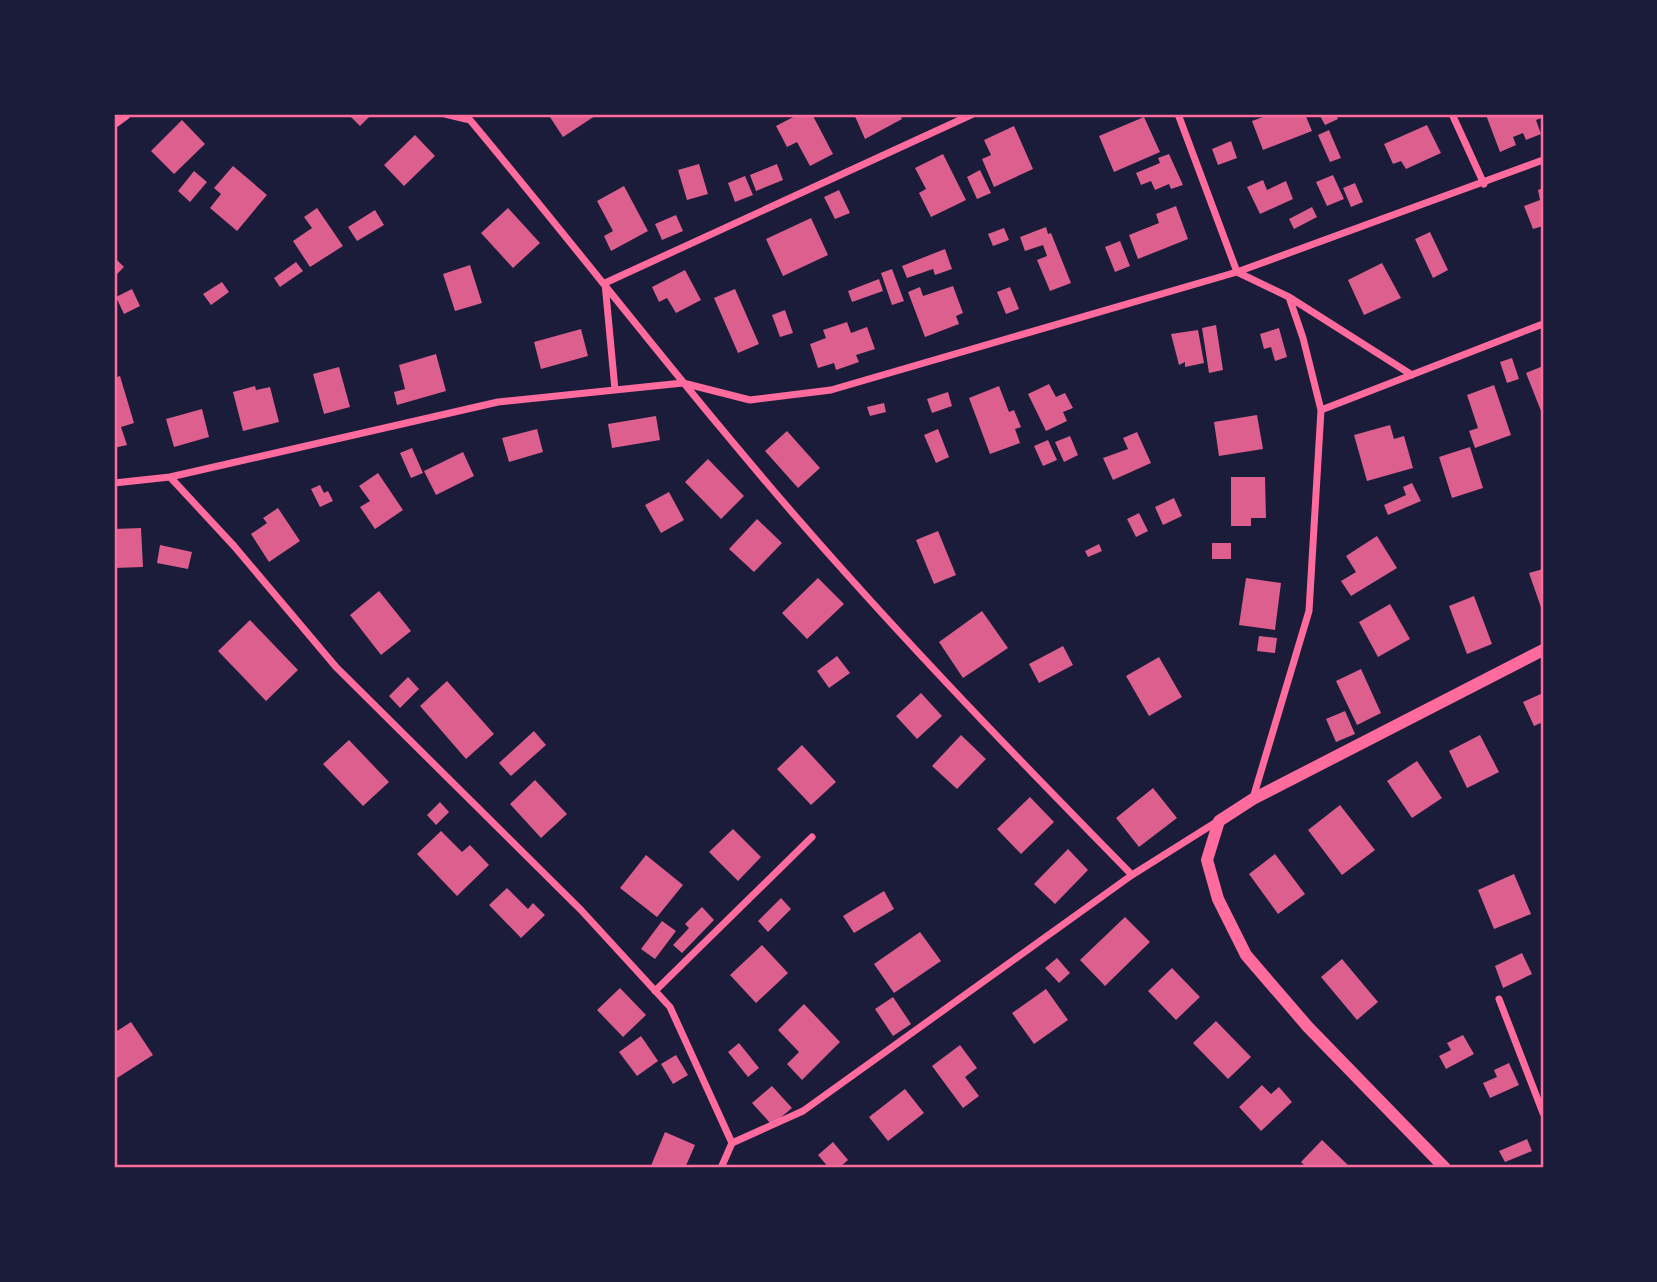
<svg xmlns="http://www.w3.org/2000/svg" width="1657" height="1282" font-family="'IBM Plex Serif',serif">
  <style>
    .building { fill: #dd5f8e }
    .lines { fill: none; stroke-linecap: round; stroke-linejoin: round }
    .minor { stroke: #ff6b9d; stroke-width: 7 }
    .tertiary { stroke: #ff6b9d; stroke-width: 12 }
    .neatline { fill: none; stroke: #ff6b9d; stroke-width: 2.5 }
  </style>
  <rect width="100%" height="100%" fill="#1b1b3a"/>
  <path class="building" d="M348,114H372L360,126Z
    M548,114H598L563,137Z
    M799,114H812L833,154L810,166L797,142L787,147L776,126Z
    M854,114H899L902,119L865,139Z
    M1271,114H1305L1312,131L1263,150L1252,121Z
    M1319,114H1336L1338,119L1325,125Z
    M1491,114H1540L1542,118L1536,120L1541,134L1526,140L1523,133L1513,137L1516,145L1500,152L1486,115Z
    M1144,117L1160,152L1114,172L1099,136Z
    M182,120L205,144L174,174L151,151Z
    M1427,125L1441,153L1406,169L1401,161L1393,164L1384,144Z
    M1014,126L1033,169L994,187L982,159L991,155L984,140Z
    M1329,130L1341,158L1330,162L1318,135Z
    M415,135L435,156L404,186L384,165Z
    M1231,141L1237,158L1218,165L1212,149Z
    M943,154L966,200L931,217L919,193L926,189L915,168Z
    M1169,154L1183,185L1171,189L1169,184L1155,190L1151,181L1141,185L1136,173L1160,163L1158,158Z
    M699,164L708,194L687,200L678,170Z
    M777,164L783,180L756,191L750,175Z
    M233,166L267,195L237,231L210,208L221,194L214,188Z
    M980,170L991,193L977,199L967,177Z
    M194,171L207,182L190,202L178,191Z
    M1333,175L1344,199L1327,206L1316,182Z
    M745,176L753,195L735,202L728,183Z
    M1263,180L1267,190L1286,181L1293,199L1260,214L1247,187Z
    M1355,183L1363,202L1351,207L1343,188Z
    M624,186L648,231L611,251L604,236L613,231L597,201Z
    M1543,188V226L1533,229L1524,206L1540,200L1538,190Z
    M839,190L850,213L835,219L824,197Z
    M1176,206L1188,239L1138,259L1129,235L1159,223L1156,214Z
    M1312,207L1317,217L1294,229L1289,219Z
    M317,208L343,246L310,267L293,241L312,228L304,217Z
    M508,208L540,243L513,268L481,233Z
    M375,210L384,225L357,241L348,227Z
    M676,215L683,231L662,240L655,224Z
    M811,218L828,255L783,276L766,239Z
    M1046,227L1048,234L1051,233L1071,283L1050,291L1037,260L1047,256L1043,245L1025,251L1020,237Z
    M1004,228L1009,240L993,246L988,234Z
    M1430,232L1448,270L1433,278L1415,239Z
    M1120,241L1130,266L1115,272L1105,247Z
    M945,249L952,269L935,275L933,269L907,278L902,266Z
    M114,257L124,267L114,277Z
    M296,262L303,271L280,287L274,278Z
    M1382,263L1401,298L1364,315L1348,280Z
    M470,265L482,303L455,311L443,274Z
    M892,269L904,301L892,305L881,273Z
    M685,270L701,300L676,313L667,298L659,302L652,287Z
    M879,279L883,291L852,302L848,291Z
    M222,282L229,292L211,305L203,294Z
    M953,286L963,313L956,316L959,324L925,337L908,292L920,287L923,296Z
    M1010,287L1019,309L1006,314L997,292Z
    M132,289L140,306L124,314L116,297Z
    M735,289L759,344L738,353L714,298Z
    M785,310L793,333L780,337L772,315Z
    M847,322L851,333L867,327L875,349L856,355L859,362L836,370L834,363L818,368L810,344L826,338L823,330Z
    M1216,325L1223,370L1209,373L1202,328Z
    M1279,328L1287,357L1275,361L1271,347L1264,349L1260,334Z
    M581,329L588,356L541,369L534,342Z
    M1198,330L1204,363L1185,367V362L1179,365L1171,334Z
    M436,354L446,391L397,405L394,392L405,389L399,365Z
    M1512,358L1519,379L1507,383L1500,362Z
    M1543,366V416L1526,373Z
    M339,367L350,407L324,414L313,374Z
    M120,376L134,423L121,427L127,445L114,448V378Z
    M1049,384L1056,397L1065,393L1073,408L1063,412L1067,421L1046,431L1028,394Z
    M1494,385L1511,435L1475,448L1469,431L1478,428L1467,395Z
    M255,386L256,390L270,387L279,422L243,431L233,392Z
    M999,386L1009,412L1014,410L1021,427L1015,429L1020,443L990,454L969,398Z
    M948,392L952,406L932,413L927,399Z
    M884,403L886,412L870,416L867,407Z
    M202,409L209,437L174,447L166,419Z
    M1257,415L1263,449L1219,456L1214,422Z
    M656,416L660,440L612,448L608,424Z
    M1390,425L1394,439L1404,436L1413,468L1367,481L1354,435Z
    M537,429L543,452L509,462L502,438Z
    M938,429L949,457L936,463L924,435Z
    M787,431L820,468L798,488L765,451Z
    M1137,432L1151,463L1113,480L1103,458L1128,449L1123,438Z
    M1070,436L1078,455L1064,462L1055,442Z
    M1048,440L1057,460L1043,466L1034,446Z
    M1470,447L1483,488L1452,498L1439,457Z
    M412,448L423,473L411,478L400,453Z
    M463,452L474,476L436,495L424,471Z
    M708,459L744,496L721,519L685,482Z
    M378,473L403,510L375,529L360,507L370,501L359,486Z
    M1231,477H1265L1266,518H1251V526H1231Z
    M1412,483L1421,501L1388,515L1384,505L1406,495L1403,487Z
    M320,485L324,493L328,491L333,501L320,507L311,489Z
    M669,492L684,520L661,533L645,505Z
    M1174,498L1182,516L1163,525L1155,507Z
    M278,508L300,541L269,562L251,534L267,523L263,518Z
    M1139,513L1148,531L1136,537L1127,519Z
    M757,519L782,543L754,572L729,549Z
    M141,528L143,567L114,568V529Z
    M938,531L956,575L934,584L916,540Z
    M1377,536L1397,568L1351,596L1341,581L1356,572L1346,556Z
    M1212,543H1231V559H1212Z
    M1099,544L1102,551L1088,557L1085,551Z
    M160,545L192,552L188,569L157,563Z
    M1543,569V613L1529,573Z
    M818,578L844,604L807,639L782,613Z
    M1246,578L1281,583L1275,630L1239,625Z
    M379,591L411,631L381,655L350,615Z
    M1474,596L1492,644L1467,654L1449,606Z
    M1390,604L1410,639L1378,657L1359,622Z
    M982,611L1008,648L963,678L939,642Z
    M250,620L298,670L266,701L218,651Z
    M1259,636L1277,638L1275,653L1257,651Z
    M1063,646L1073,665L1039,683L1029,664Z
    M837,656L850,673L829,688L817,671Z
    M1159,657L1182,697L1149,716L1126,676Z
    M1361,669L1381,713L1357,725L1336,681Z
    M408,677L419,689L400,708L389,696Z
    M447,681L494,734L466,759L420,706Z
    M921,693L942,716L917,739L896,716Z
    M1543,693V722L1534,726L1523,702Z
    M1345,711L1355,734L1336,742L1326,719Z
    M534,731L546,745L511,776L499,763Z
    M961,735L986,759L957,789L932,766Z
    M1480,735L1499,772L1467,788L1449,751Z
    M349,740L389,782L363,806L323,764Z
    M802,745L836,782L811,805L777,769Z
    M1417,761L1442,798L1412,818L1387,781Z
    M535,780L567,814L541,838L510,804Z
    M1153,788L1177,818L1139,847L1116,818Z
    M1030,797L1054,822L1021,854L997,829Z
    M440,802L449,812L436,825L427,815Z
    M1340,805L1375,850L1342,875L1308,830Z
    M733,829L761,857L738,881L709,852Z
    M441,831L462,852L470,845L489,865L457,896L417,854Z
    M1068,849L1088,870L1055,904L1034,884Z
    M1275,854L1305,894L1278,914L1249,874Z
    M646,855L683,885L657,917L620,888Z
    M1514,874L1531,914L1494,929L1478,890Z
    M507,888L528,909L533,903L545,915L521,938L489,905Z
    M884,891L894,909L854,933L843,916Z
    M781,898L791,909L768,932L758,921Z
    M702,907L714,920L682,953L673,945L689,928L685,924Z
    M1125,917L1150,942L1105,986L1080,960Z
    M662,921L676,931L655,959L641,949Z
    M920,932L941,961L894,993L874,964Z
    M762,945L788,973L756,1003L730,975Z
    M1522,953L1532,974L1503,988L1495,966Z
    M1057,958L1070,973L1059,983L1045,968Z
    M1342,959L1378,1002L1357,1020L1321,977Z
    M1172,968L1200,997L1176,1020L1148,991Z
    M620,988L646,1015L623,1037L597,1010Z
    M1046,989L1068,1020L1034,1044L1012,1013Z
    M893,997L911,1024L893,1036L875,1009Z
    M804,1004L840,1042L802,1080L787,1064L799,1052L778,1030Z
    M1216,1021L1251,1057L1228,1079L1193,1043Z
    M131,1022L153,1055L117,1078L114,1073V1033Z
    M1463,1035L1474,1054L1446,1069L1439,1056L1451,1050L1447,1043Z
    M641,1036L658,1061L637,1076L619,1052Z
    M739,1043L759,1068L748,1077L728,1052Z
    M960,1045L977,1068L965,1077L979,1096L963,1108L932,1066Z
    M676,1055L688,1075L673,1084L661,1064Z
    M1509,1063L1519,1085L1490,1098L1483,1083L1497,1077L1494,1070Z
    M1262,1085L1271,1094L1279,1087L1292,1102L1261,1131L1239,1107Z
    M772,1086L792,1108L772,1125L752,1103Z
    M905,1089L924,1113L888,1141L869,1117Z
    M665,1132L695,1145L685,1168H650Z
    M1527,1139L1532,1151L1505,1162L1499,1151Z
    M1322,1140L1351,1168H1307L1301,1162Z
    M833,1142L848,1160L839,1168H829L818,1155Z"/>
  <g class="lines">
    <path class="minor" d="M445,114L470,120C592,266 707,418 834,560C930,668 1031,772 1132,875
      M1178,114L1237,272L1289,297L1303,338L1321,410L1309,611L1253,798
      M1452,114L1484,184
      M1289,297L1412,375
      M615,390L605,283L973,114
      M1321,410L1543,324
      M170,477L498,402L683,383L750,400L831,390L1237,272L1543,160
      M114,483L170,477L234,546L336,667L581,910L670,1007L732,1143L721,1168
      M655,991L812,837
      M1499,999L1543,1113
      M732,1143L803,1111L1132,875L1218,821"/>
    <path class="tertiary" d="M114,122L125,114
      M1445,1168L1308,1027L1246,955L1218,899L1207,860L1219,821L1253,799L1543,650"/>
  </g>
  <rect width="1657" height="1282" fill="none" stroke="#1b1b3a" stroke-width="231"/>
  <rect x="116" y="116" width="1426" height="1050" class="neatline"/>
</svg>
